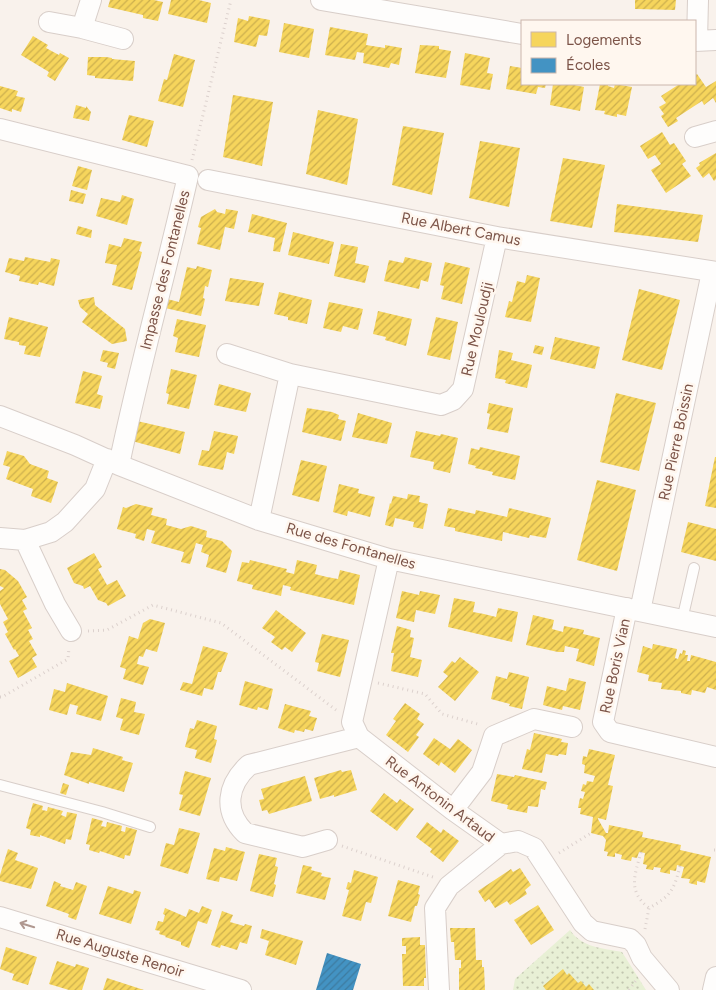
<svg xmlns="http://www.w3.org/2000/svg" width="716" height="990" font-family="Figtree,sans-serif">
  <style>
    .garden { fill: url(#garden-dots) }
    .homes { fill: url(#homes-hatch) }
    .schools { fill: url(#schools-hatch) }
    .lines { fill: none; stroke-linecap: round; stroke-linejoin: round }
    .service-casing { stroke: #d8cec9; stroke-width: 12 }
    .minor-casing { stroke: #d8cec9; stroke-width: 22 }
    .path { stroke: #dcd1cd; stroke-width: 3; stroke-dasharray: 1 4; stroke-linecap: butt }
    .service { stroke: #fefdfc; stroke-width: 10 }
    .minor { stroke: #fefdfc; stroke-width: 20 }
    .oneway { stroke: #b09890 }
    .labels { text-anchor: middle; dominant-baseline: central; stroke-width: 5; stroke-linejoin: round; paint-order: stroke }
    .street-label { font-size: 15px; fill: #7c5448; stroke: #fff7ef }
  </style>
  <defs>
    <pattern id="garden-dots" width="8" height="8" patternUnits="userSpaceOnUse" patternTransform="scale(1.25)"><rect width="8" height="8" fill="#e8f0d5"/><path d="M2 2h.1M6 6h.1" fill="none" stroke="#c1c5af" stroke-width="1.8" stroke-linecap="round"/></pattern>
    <pattern id="homes-hatch" width="6" height="6" patternUnits="userSpaceOnUse" patternTransform="scale(1.25)"><rect width="6" height="6" fill="#f6d55c"/><path d="M-1 1l2-2M0 6l6-6M5 7l2-2" fill="none" stroke="#ccaf4e"/></pattern>
    <pattern id="schools-hatch" width="6" height="6" patternUnits="userSpaceOnUse" patternTransform="scale(1.25)"><rect width="6" height="6" fill="#4393c3"/><path d="M-1 1l2-2M0 6l6-6M5 7l2-2" fill="none" stroke="#3d7ba0"/></pattern>
  </defs>
  <rect width="100%" height="100%" fill="#f9f2ec"/>
  <path class="garden" d="M570,930C582,948 603,948 622,952L646,990H513L515,979Z"/>
  <path class="homes" d="M110,0H154L163,2L158,21L143,18V15L108,7Z
    M171,0H199L211,3L207,23L168,14Z
    M635,0H676L675,10L635,9Z
    M249,16L270,20L267,36L259,35L256,47L234,42L238,18L248,21Z
    M284,23L314,29L309,58L279,52Z
    M330,27L368,34L366,45L385,48V45L402,48L399,65L391,63L389,68L363,63L364,53L357,52L355,60L325,55Z
    M33,36L48,45L46,48L59,55L60,53L69,58L55,81L47,76L49,72L21,55Z
    M420,45L439,46V49L451,51L446,78L415,73Z
    M465,53L490,58L487,73L493,74L490,90L460,85Z
    M174,54L195,60L183,107L158,101L164,79L167,80Z
    M88,57H106L112,58V59L135,61L133,81L95,78V76L87,75Z
    M510,66L522,68V84H546L545,88L538,87L536,94L506,89Z
    M697,74L706,87L716,81V103L713,98L704,105L702,101L676,118L678,121L668,127L661,116L664,114L659,107L666,103L661,96L678,85V84H695V75Z
    M553,84H574V85L584,87L580,111L550,105Z
    M600,84H608V86L614,88L615,84L632,87L626,116L617,114V117L604,114L605,111L595,110Z
    M0,86L18,91L16,96L25,98L21,112L12,109V112L0,108Z
    M233,95L273,102L262,166L223,157Z
    M76,105L86,108V106L91,112L89,121L73,118Z
    M318,110L358,119L347,185L306,174Z
    M129,115L154,121L147,147L122,140Z
    M403,126L444,133L432,195L392,185Z
    M662,132L670,145L674,143L686,161L682,164L691,176L666,193L651,170L661,164L655,155L648,159L640,146Z
    M480,141L520,148L509,207L469,198Z
    M716,153V179L714,181L709,173L703,178L696,168L700,165L699,163Z
    M563,158L605,165L592,228L550,221Z
    M78,166L92,170L87,190L72,186Z
    M71,190L86,194L83,204L69,201Z
    M122,195L134,199L127,225L96,216L101,198L120,202Z
    M617,204L703,215L698,242L614,232Z
    M215,209L217,212L225,214L226,209L238,211L234,229L225,227L220,250L197,244L201,228L198,227L201,217Z
    M252,214L287,223L280,252L273,251L275,238L248,232Z
    M78,226L92,230L91,238L76,234Z
    M293,232L334,242L329,264L288,255Z
    M124,238L142,242L139,251L142,252L132,290L112,285L117,265L105,263L109,244L121,247Z
    M341,244L358,247L355,263L369,266L365,283L334,276Z
    M25,257L50,262L51,258L60,260L54,286L39,282L38,285L19,281L20,276L5,272L9,258L24,261Z
    M405,257L432,263L428,282L421,280L419,289L384,281L389,260L403,263Z
    M445,262L470,268L462,304L441,299L444,286L440,285Z
    M197,266L212,270L208,287L205,286L203,298L205,299L201,316L165,308L167,299L179,302L187,267L196,269Z
    M527,275L540,278L531,322L505,317L509,301L512,302L517,281L525,283Z
    M230,278L264,283L259,306L225,301Z
    M639,289L680,300L662,370L622,360Z
    M279,292L312,300L307,324L288,320V317L274,314Z
    M94,297L95,305L125,329L127,341L112,344L82,322L88,314L80,307L78,300Z
    M329,302L363,309L358,330L343,326L341,332L323,328Z
    M378,311L412,319L406,346L385,340L386,337L373,334Z
    M9,317L48,327L40,357L24,354L26,346L19,345V342L4,339Z
    M436,317L458,322L450,360L427,355Z
    M177,319L206,325L199,357L175,352L178,338L173,336Z
    M555,337L600,347L595,369L550,359Z
    M535,345L544,347L542,355L533,353Z
    M103,350L119,353L115,369L107,367L108,363L100,361Z
    M499,350L513,353L511,360L532,365L527,388L505,383L506,380L495,378Z
    M171,369L197,375L189,409L167,404L169,394L166,393Z
    M83,371L102,376L97,394L103,396L100,409L75,403Z
    M219,384L251,393L246,412L214,405Z
    M616,393L656,403L639,471L600,462Z
    M489,403L513,408L508,433L487,429L490,414L487,413Z
    M307,408L332,412L339,415L338,419L346,421L341,441L302,432Z
    M358,413L392,423L387,444L352,437Z
    M137,421L185,432L180,454L132,441Z
    M214,431L238,436L234,454L227,452L223,470L198,465L202,450L209,451Z
    M416,431L440,436L441,434L458,438L450,473L433,469L434,462L410,457Z
    M480,447L520,456L515,480L492,475L493,472L475,468L476,466L468,464L471,448L479,450Z
    M7,451L24,456L30,464L49,471L47,478L58,482L51,503L31,496L33,489L6,479L10,467L3,465Z
    M715,457H716V508L705,506Z
    M301,460L327,466L319,502L292,495Z
    M597,480L636,490L617,571L577,560Z
    M339,484L359,489L358,493L375,497L370,517L348,511L347,516L333,512Z
    M408,494L420,496L419,502L428,504L423,529L413,527L414,522L395,518L393,527L385,525L390,503L391,504L393,496L407,499Z
    M136,504L153,508L151,515L167,519L166,525L181,529L191,526L207,531L206,537L222,541L232,551L226,573L206,567L209,555L201,552L203,545L196,543L190,564L181,562L184,552L151,543L155,531L147,529L144,541L135,538L136,534L117,529L123,507L126,508Z
    M448,508L475,514L476,510L507,517L509,508L551,518L546,538L530,535L529,538L503,532L502,541L455,531V528L444,526Z
    M688,522L716,529V561L681,552Z
    M94,553L102,567L98,569L107,585L117,580L126,596L108,606L106,603L98,600L90,586L84,589L83,586L74,583L67,568Z
    M250,560L287,569L286,572L294,574L297,560L317,565L315,574L327,577L338,579L340,570L360,575L354,605L290,590L291,587L283,585L281,596L252,589L253,585L237,581L242,562L249,563Z
    M0,569L5,570L18,581L27,597L22,600L27,609L23,611L32,628L28,630L33,639L29,641L37,655L32,658L37,667L18,678L9,661L19,656L15,649L14,650L5,634L8,632L3,622L8,619L0,604V591L4,588L0,586Z
    M402,591L419,595L420,591L440,595L435,614L416,610L414,622L396,618Z
    M454,598L475,602L473,612L484,614L496,617L498,608L518,612L512,642L448,627Z
    M276,610L306,633L292,652L285,647L282,650L271,642L275,637L262,628Z
    M533,615L554,620L552,629L563,632L564,626L584,630L583,634L600,638L594,666L576,661L579,649L565,646L564,652H558L526,645Z
    M150,619L165,623L157,652L146,649L143,657L139,656L137,664L149,667L143,685L123,679L126,669L120,667L129,636L138,639L143,623Z
    M397,626L411,630L410,637L414,638L410,657L422,660L418,677L391,671L394,653H391Z
    M322,634L349,640L340,677L317,671L319,663L315,662Z
    M653,644L677,649L675,658L678,659L680,653L682,654L683,650L686,651L685,655H688L687,661H690L691,655L716,662V690L707,687L705,693L692,690L691,695L681,693V691L661,689L662,683L648,681L649,675L637,672L643,646L652,649Z
    M203,646L228,653L221,672H218L213,690L204,688L202,696L180,690L183,682L192,684Z
    M460,657L479,672L455,701L438,687L448,676L443,672L452,661L455,663Z
    M509,672L529,677L522,709L509,706L510,704L491,699L496,676L507,679Z
    M569,678L586,682L580,710L563,706L562,710L543,705L547,686L566,691Z
    M245,681L273,689L268,710L258,707L257,710L239,705Z
    M67,683L108,696L101,721L76,714L78,706L70,704L67,715L49,710L54,689L65,692Z
    M121,698L136,702L134,712L145,714L139,735L120,730L123,719L116,717Z
    M405,703L420,714L417,719L424,724L416,735L419,737L408,752L386,735L396,721L393,719Z
    M285,704L311,711L309,716L317,718L313,731L305,729L304,732L295,730L294,733L278,728Z
    M197,720L217,726L214,739L217,740L211,763L195,758L197,750L185,747L190,728L194,729Z
    M534,733L562,739L561,742L568,743L566,755L559,754L558,756L546,754L542,773L522,769L527,749L530,750Z
    M434,738L450,749L458,739L472,750L455,773L441,762L439,766L423,754Z
    M93,748L123,757L122,760L133,763L124,792L89,782V784L64,775L71,752L91,755Z
    M589,749L615,755L608,785L613,786L606,820L598,818V819L606,833H608L609,825L643,832L642,837L681,845L680,850L711,857L705,883L697,881V885L689,883L690,879L681,878L684,867L677,865L676,871L670,870V874L660,872L661,868L654,867L653,870L646,869L647,865L643,864L645,853L639,852L637,858L632,857L631,861L621,859L622,855L615,853V857L607,856L608,852L604,851L606,840L603,836L591,833L593,817L580,814L581,808H578L580,798L583,799L585,792L581,791L583,784L586,785L587,781L593,782L595,776L584,773L585,765L582,764L583,756L587,757Z
    M341,770L342,772L351,770L357,790L334,797V795L320,799L314,778Z
    M185,771L211,778L200,816L179,810L183,795L179,794Z
    M497,774L514,777L515,775L547,782L545,790L541,789L538,807L528,806L527,813L507,809L508,805L491,801Z
    M305,776L312,801L269,814L267,810L262,811L259,800L264,799L261,789Z
    M63,783L69,785L66,795L60,793Z
    M384,793L397,803L400,799L414,809L397,831L370,811Z
    M33,803L43,806L42,810L47,811L48,807L63,811L61,815L66,817L67,812L77,814L71,840L66,839L65,844L40,835V837L30,835L31,830L26,828Z
    M92,818L103,821L101,826L106,827L107,822L122,826L121,831L125,832L126,827L137,830L130,856L125,855L124,859L100,851L99,853L89,850L90,845L86,844Z
    M427,822L441,833L443,829L459,841L443,862L430,852L432,849L416,837Z
    M179,828L200,833L188,874L160,866L166,843L174,845Z
    M226,847L245,852L237,881L220,877L219,882L206,879L214,848L225,851Z
    M8,849L18,853L15,860L38,868L31,889L0,881V875Z
    M259,854L277,858L275,866L278,867L274,884L276,885L273,897L250,891Z
    M303,865L312,867L311,870L322,873L321,876L331,878L325,900L296,893Z
    M520,868L531,885L525,890L527,894L510,905L507,901L495,908L489,899L485,902L478,891L511,869L513,872Z
    M354,870L378,877L371,903L366,902L361,921L342,916L349,890L346,889L348,882L351,883Z
    M398,880L420,886L418,894L420,895L417,906H415L411,922L388,916Z
    M54,881L61,884L60,886L73,890L76,882L87,886L76,920L68,917L69,914L46,906Z
    M108,886L133,894L134,890L141,892L131,924L99,914Z
    M538,905L554,930L531,945L514,920Z
    M202,906L212,910L207,924L198,921L189,948L181,945V942L165,937L166,936L159,934L160,931L155,930L158,921L163,922L165,915L163,914L165,908L186,917L189,909L199,913Z
    M222,911L233,915L230,922L244,926L245,924L252,926L247,944L240,942L237,950L221,945L220,948L211,945Z
    M450,928H475L476,960H482V967H484L485,990H459V968H461V960H455L454,942H451Z
    M262,929L303,941L296,965L265,955L269,941L260,938Z
    M420,937V945H425L426,978H424V986H403L402,954H406V946H402V938Z
    M6,947L37,957L28,985L12,980L14,974L0,969Z
    M57,961L75,967L76,964L89,968L82,990H69L49,984Z
    M563,969L567,975L569,973L578,983L581,981L586,987L589,984L594,990H546L543,986Z
    M107,978L144,990H103Z"/>
  <path class="schools" d="M327,953L361,964L353,990H316Z"/>
  <g class="lines">
    <defs>
      <path id="service" d="M682,620L694,568
        M0,785L102,812L150,827"/>
      <path id="minor" d="M321,0L522,34
        M49,22L82,28L91,0
        M82,28L123,39
        M695,41L716,40
        M697,41L698,0
        M0,129L188,176C166,273 139,368 119,465
        M695,137L716,131
        M208,180L497,237L716,272
        M227,354L290,374
        M0,416L75,445L119,465L259,520L389,559L716,627
        M259,520L290,374L441,405L453,400L463,389L497,237
        M0,538L25,540L51,532L65,522L95,489L107,459
        M25,540L55,604L71,631
        M389,559L352,722L359,737L453,810L501,844L518,841L534,848L583,923L592,931L630,939L636,945L642,958L669,990
        M627,608L603,722L610,732L716,757
        M640,611L712,272
        M453,810L482,772L494,736L534,719L572,727
        M327,840L303,847L245,833C223,811 227,785 249,765L359,737
        M0,917L241,990
        M439,990L435,908L449,886L501,844
        M713,990L716,977"/>
    </defs>
    <use href="#service" class="service-casing"/>
    <use href="#minor" class="minor-casing"/>
    <path class="path" d="M192,160L231,0
      M88,631L107,630L153,605L221,623L336,710
      M378,683L425,694L442,714L481,725
      M0,697H2L68,659L69,648
      M342,846L433,877
      M714,850H716
      M641,852C635,875 627,891 649,908
      M559,853L591,833
      M645,929L649,908C671,896 674,890 680,866
      M629,990L637,979"/>
    <use href="#service" class="service"/>
    <use href="#minor" class="minor"/>
  </g>
  <defs><path id="oneway-shaft" d="M-6 0H5M1.5-3L5.5 0L1.5 3" fill="none" stroke-width="1.6" stroke-linecap="round" stroke-linejoin="round" transform="scale(1.25)"/></defs>
  <use class="oneway" href="#oneway-shaft" transform="translate(27 925) rotate(-163)"/>
  <g class="labels">
    <g class="street-label">
      <text transform="translate(461 229) rotate(11)">Rue Albert Camus</text>
      <text transform="translate(165 270) rotate(-76)">Impasse des Fontanelles</text>
      <text transform="translate(477 329) rotate(-77)">Rue Mouloudji</text>
      <text transform="translate(676 442) rotate(-78)">Rue Pierre Boissin</text>
      <text transform="translate(351 546) rotate(16)">Rue des Fontanelles</text>
      <text transform="translate(615 666) rotate(-78)">Rue Boris Vian</text>
      <text transform="translate(440 799) rotate(37)">Rue Antonin Artaud</text>
      <text transform="translate(120 953) rotate(17)">Rue Auguste Renoir</text>
    </g>
  </g>
  <rect x="521" y="20" width="175" height="65" fill="#fff7ef" stroke="#cbb6ac"/>
  <rect x="531" y="32" width="25" height="15" fill="#f6d55c" stroke="#cbb6ac"/>
  <text x="566" y="45" font-size="15" fill="#7c5448">Logements</text>
  <rect x="531" y="58" width="25" height="15" fill="#4393c3" stroke="#cbb6ac"/>
  <text x="566" y="70" font-size="15" fill="#7c5448">Écoles</text>
</svg>
